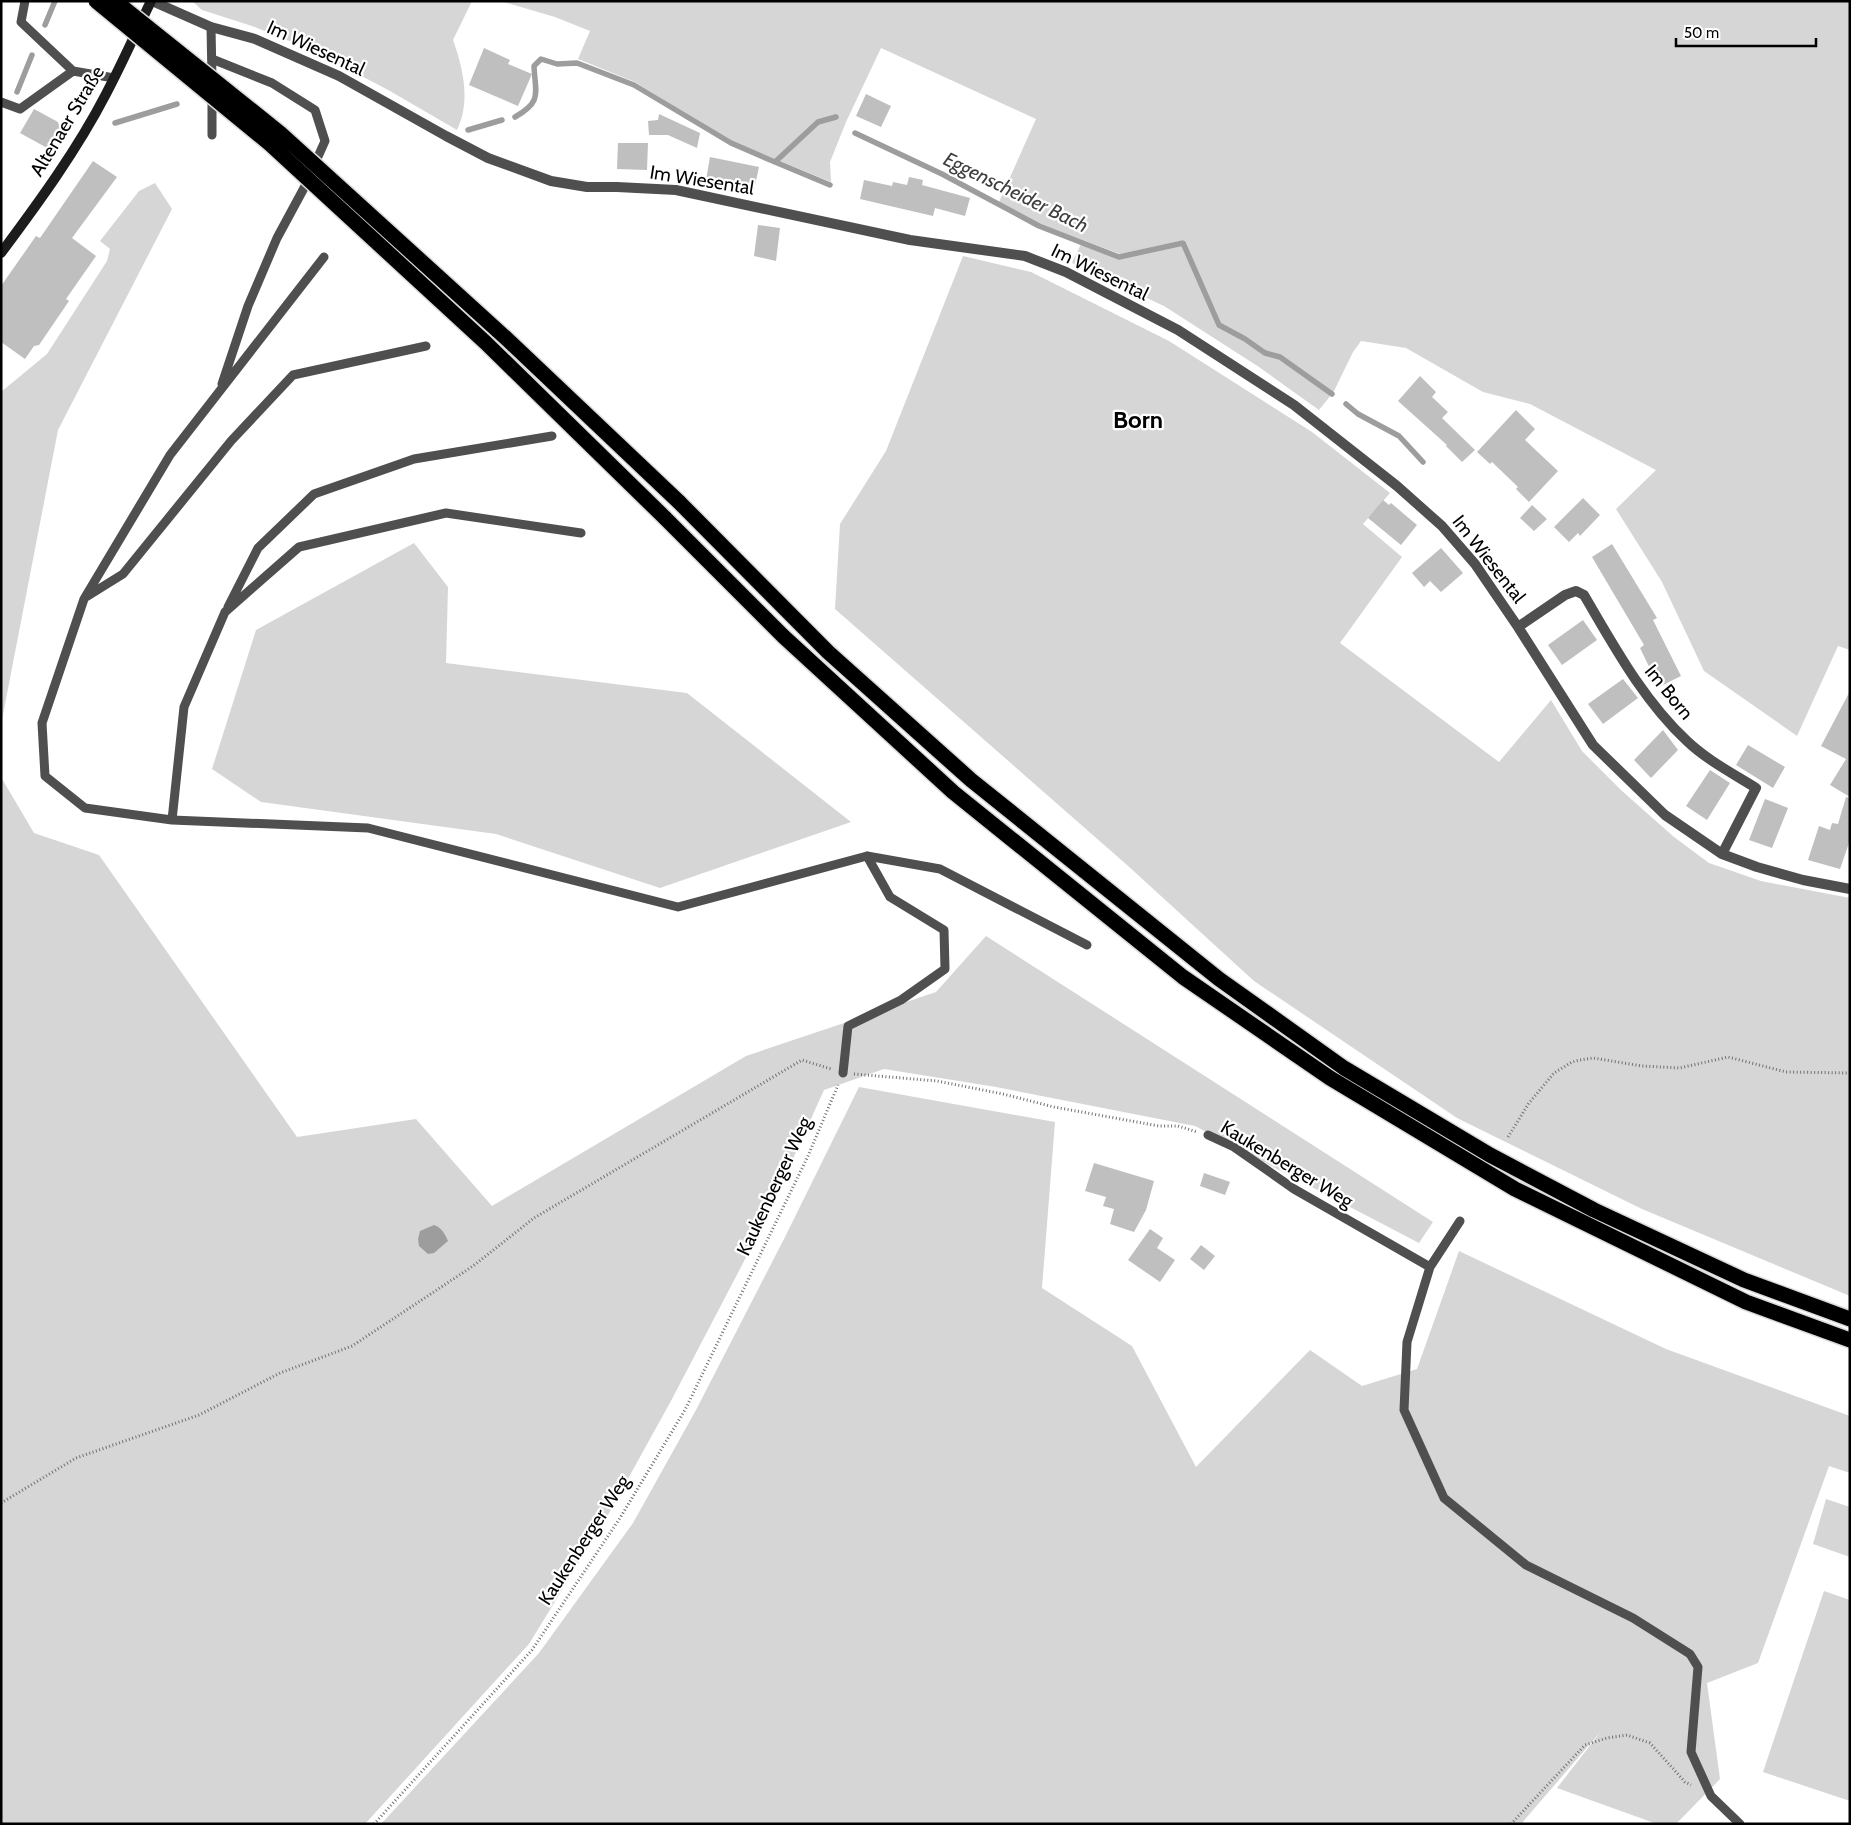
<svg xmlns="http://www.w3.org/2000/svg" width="1851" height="1825" font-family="Cabin,sans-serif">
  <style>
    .green { fill: #d6d6d6 }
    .water { fill: #9d9d9d }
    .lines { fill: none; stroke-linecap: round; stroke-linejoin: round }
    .stream { stroke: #9d9d9d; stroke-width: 5.5 }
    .building { fill: #bfbfbf }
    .highway-casing { stroke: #dbdbdb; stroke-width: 18 }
    .path { stroke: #717171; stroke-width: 3; stroke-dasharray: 1 2.5; stroke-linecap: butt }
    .lane { stroke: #4f4f4f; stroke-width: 9 }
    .street { stroke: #4f4f4f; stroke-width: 10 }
    .secondary { stroke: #1c1c1c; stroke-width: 10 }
    .highway { stroke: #000; stroke-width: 15 }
    .highway-bridge-casing { stroke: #dbdbdb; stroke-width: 18; stroke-linecap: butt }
    .highway-bridge { stroke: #000; stroke-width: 15 }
    .labels { text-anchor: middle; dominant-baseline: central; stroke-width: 4.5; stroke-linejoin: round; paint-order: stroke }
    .street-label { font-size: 19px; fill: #000; stroke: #fff }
    .water-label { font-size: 20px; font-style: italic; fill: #3e3e3e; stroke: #fff }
    .district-label { font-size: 24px; font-weight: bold; fill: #000; stroke: #fff }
  </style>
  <rect width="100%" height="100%" fill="#fff"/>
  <path class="green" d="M192,1H472L453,40C463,68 471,101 457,130L390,91L314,51L252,26L202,10Z
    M500,1H1850V650L1838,646L1797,736L1704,671L1662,582L1616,509L1656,470L1530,404L1483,392L1406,348L1361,341L1353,352L1333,393L1281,355L1265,351L1246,338L1220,324L1184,240L1120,254L1040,224L999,202L1036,119L881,48L846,122L830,162L831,182L731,141L635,82L578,59L590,31L555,17Z
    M155,183L172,209L58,430L1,725V392L47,354L107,261L110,249L100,241L139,191Z
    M1081,244L1119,259L1182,245L1218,326L1265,354L1280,358L1331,395L1319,410L1259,367L1164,306L1072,263Z
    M963,256L1031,272L1169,341L1312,432L1390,493L1363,524L1402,557L1340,643L1499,762L1551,700L1582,751L1622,791L1674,837L1709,863L1761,881L1850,898V1296L1642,1209L1457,1118L1254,981L1127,865L835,609L840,524L886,451Z
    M414,543L448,587L446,663L687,693L851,822L660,888L496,834L261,802L212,769L256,630Z
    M1,777L34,833L99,855L297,1137L416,1119L492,1206L746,1056L936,992L986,936L1433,1222L1419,1243L1195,1126L996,1087L884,1069L824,1090L764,1223L672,1399L608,1515L529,1644L365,1824H1Z
    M859,1087L1055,1122L1042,1288L1132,1346L1196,1467L1310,1350L1362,1386L1417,1369L1459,1251L1666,1349L1850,1416V1473L1829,1466L1758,1663L1707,1683L1720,1779L1676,1824H1657L1557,1788L1602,1730L1521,1824H381L539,1653L633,1523L696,1410L785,1237Z
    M1826,1499L1850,1507V1557L1813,1544Z
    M1824,1591L1850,1600V1801L1763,1772Z"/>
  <path class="water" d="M434,1225C442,1228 445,1234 448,1241L434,1253L428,1254L419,1246L418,1239L420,1231Z"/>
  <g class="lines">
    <path class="stream" d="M45,25L55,1
      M17,92L32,55
      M515,117C543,101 535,93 534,66L541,59L557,64L577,63L634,85L731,143L775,162L818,122L836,117
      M115,123L177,104
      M468,130L502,120
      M855,133L942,174L1039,226L1119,257L1183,243L1219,325L1245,339L1265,353L1280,357L1332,394
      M775,162L830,185
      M1346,404L1358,414L1399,436L1423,462"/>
  </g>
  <path class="building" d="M484,48L510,60L508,64L532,74L518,106L469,85Z
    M866,94L891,106L881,127L856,116Z
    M34,109L58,122L60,129L49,149L20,133Z
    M659,114L700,133L697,148L668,135H649L648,121L658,120Z
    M618,143H648L647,170L617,169Z
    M710,157L759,167L754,190L706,180Z
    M93,161L117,177L72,238L96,256L66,299L69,301L39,345L34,346L25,359L1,342V286L36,236L40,238Z
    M909,177L923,180L922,185L970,198L965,216L935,208L933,216L860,199L864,180L892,186L893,182L907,185Z
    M758,225L780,228L776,261L754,256Z
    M1420,376L1436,392L1432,397L1448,412L1442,418L1475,450L1462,462L1446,446L1447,445L1398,401Z
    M1516,410L1535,429L1525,440L1558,471L1529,502L1516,489L1518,487L1492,462L1490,464L1477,452Z
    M1583,498L1600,515L1580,536L1578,533L1569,542L1554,527Z
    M1383,500L1389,505L1391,503L1417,525L1401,545L1368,518Z
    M1532,505L1547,519L1534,531L1520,518Z
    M1612,544L1657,618L1653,620L1681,676L1659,687L1640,648L1644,645L1592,557Z
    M1441,548L1463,573L1441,592L1430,581L1424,587L1412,573Z
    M1583,620L1597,640L1562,665L1548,645Z
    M1623,679L1638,698L1603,724L1588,704Z
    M1850,691V797L1830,785L1846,759L1821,746Z
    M1663,730L1678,750L1651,778L1634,760Z
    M1748,745L1785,767L1773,788L1736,765Z
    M1710,770L1730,783L1707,820L1686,806Z
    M1846,797L1850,798V840L1840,869L1808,860L1819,826L1830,830L1832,823L1838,824Z
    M1765,799L1788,808L1772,848L1749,840Z
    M1094,1163L1154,1181L1146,1210L1134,1232L1110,1224L1114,1209L1103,1206L1106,1197L1085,1191Z
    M1204,1173L1230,1182L1225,1195L1200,1186Z
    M1150,1229L1163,1238L1157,1248L1175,1260L1160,1282L1128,1260Z
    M1201,1245L1215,1256L1204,1270L1190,1259Z"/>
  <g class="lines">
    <defs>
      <path id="highway" d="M679,502L828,652L971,780L1219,979L1344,1068L1490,1155L1594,1210L1744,1280L1850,1319
        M664,517L783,636L953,792L1183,977L1330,1078L1515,1189L1746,1302L1850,1340"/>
    </defs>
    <use href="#highway" class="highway-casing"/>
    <path class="path" d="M854,1074L937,1081L1003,1094L1054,1107L1159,1126H1178L1197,1132
      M1508,1137L1529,1103L1554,1073L1572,1062L1580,1060L1593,1058L1642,1066L1680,1068L1728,1057L1786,1072L1850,1073
      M1,1503L76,1458L199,1415L280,1373L352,1346L473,1266L534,1218L802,1060L831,1069
      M374,1824L532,1650L620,1518L685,1410L808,1156L838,1085
      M1511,1824L1585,1745L1607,1738L1627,1735L1650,1743L1685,1782L1691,1785"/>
    <path class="lane" d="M25,1L21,22L73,71
      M211,27L212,79
      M212,59L272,83L315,110L325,141L304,188L277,238L248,306L222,384
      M212,95V135
      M1,102L20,109L73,71L114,78
      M324,257L170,455L84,599L42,723L45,776L85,808L172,820L368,828L678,907L867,856L940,869L1087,945
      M86,597L123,574L231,441L293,375L426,346
      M228,607L258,548L314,494L414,459L552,436
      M172,820L184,707L225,612L299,547L446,513L581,533
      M843,1073L848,1026L901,1000L945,969L944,930L890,897L867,856
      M1208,1135L1234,1147L1294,1189L1430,1267
      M1460,1221L1430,1267L1407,1342L1404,1410L1444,1498L1526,1565L1633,1618L1690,1654L1698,1667L1691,1752L1711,1796L1740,1824"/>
    <path class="street" d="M152,1L211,27L255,39L339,76L446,136L488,158L551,181L587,187H617L676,190L910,240L1025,256L1066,272L1178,330L1294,405L1397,486L1442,526L1475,564L1518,627L1593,745L1665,815L1722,854L1757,867L1803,880L1850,889
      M1518,627L1565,595L1576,591L1584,595C1614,646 1643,700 1687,741C1707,760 1732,773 1756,788L1722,854"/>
    <path class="secondary" d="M1,253C39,202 77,150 106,94C122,64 136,32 151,1"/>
    <use href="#highway" class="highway"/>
    <defs>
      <path id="highway-bridge" d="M96,1L270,144L486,343L664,517
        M115,1L280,133L508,340L679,502"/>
    </defs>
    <use href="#highway-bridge" class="highway-bridge-casing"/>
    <use href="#highway-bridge" class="highway-bridge"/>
  </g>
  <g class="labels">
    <g class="street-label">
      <text transform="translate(316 48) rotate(25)">Im Wiesental</text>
      <text transform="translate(67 121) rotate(-59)">Altenaer Straße</text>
      <text transform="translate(702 180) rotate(9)">Im Wiesental</text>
      <text transform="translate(1100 272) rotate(26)">Im Wiesental</text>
      <text transform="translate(1489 559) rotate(52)">Im Wiesental</text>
      <text transform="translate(1669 692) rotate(51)">Im Born</text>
      <text transform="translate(1287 1164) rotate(31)">Kaukenberger Weg</text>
      <text transform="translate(774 1186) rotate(-65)">Kaukenberger Weg</text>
      <text transform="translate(584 1540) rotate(-57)">Kaukenberger Weg</text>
    </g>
    <g class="water-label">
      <text transform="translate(1016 192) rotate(26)">Eggenscheider Bach</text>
    </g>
    <g class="district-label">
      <text x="1138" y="419">Born</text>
    </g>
  </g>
  <rect width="1851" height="1825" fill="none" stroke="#000000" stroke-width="5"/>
  <path d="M1676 38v8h140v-8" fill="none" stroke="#000000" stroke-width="2.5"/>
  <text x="1684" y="38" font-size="15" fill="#000000" stroke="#ffffff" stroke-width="4" paint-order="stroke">50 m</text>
</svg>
